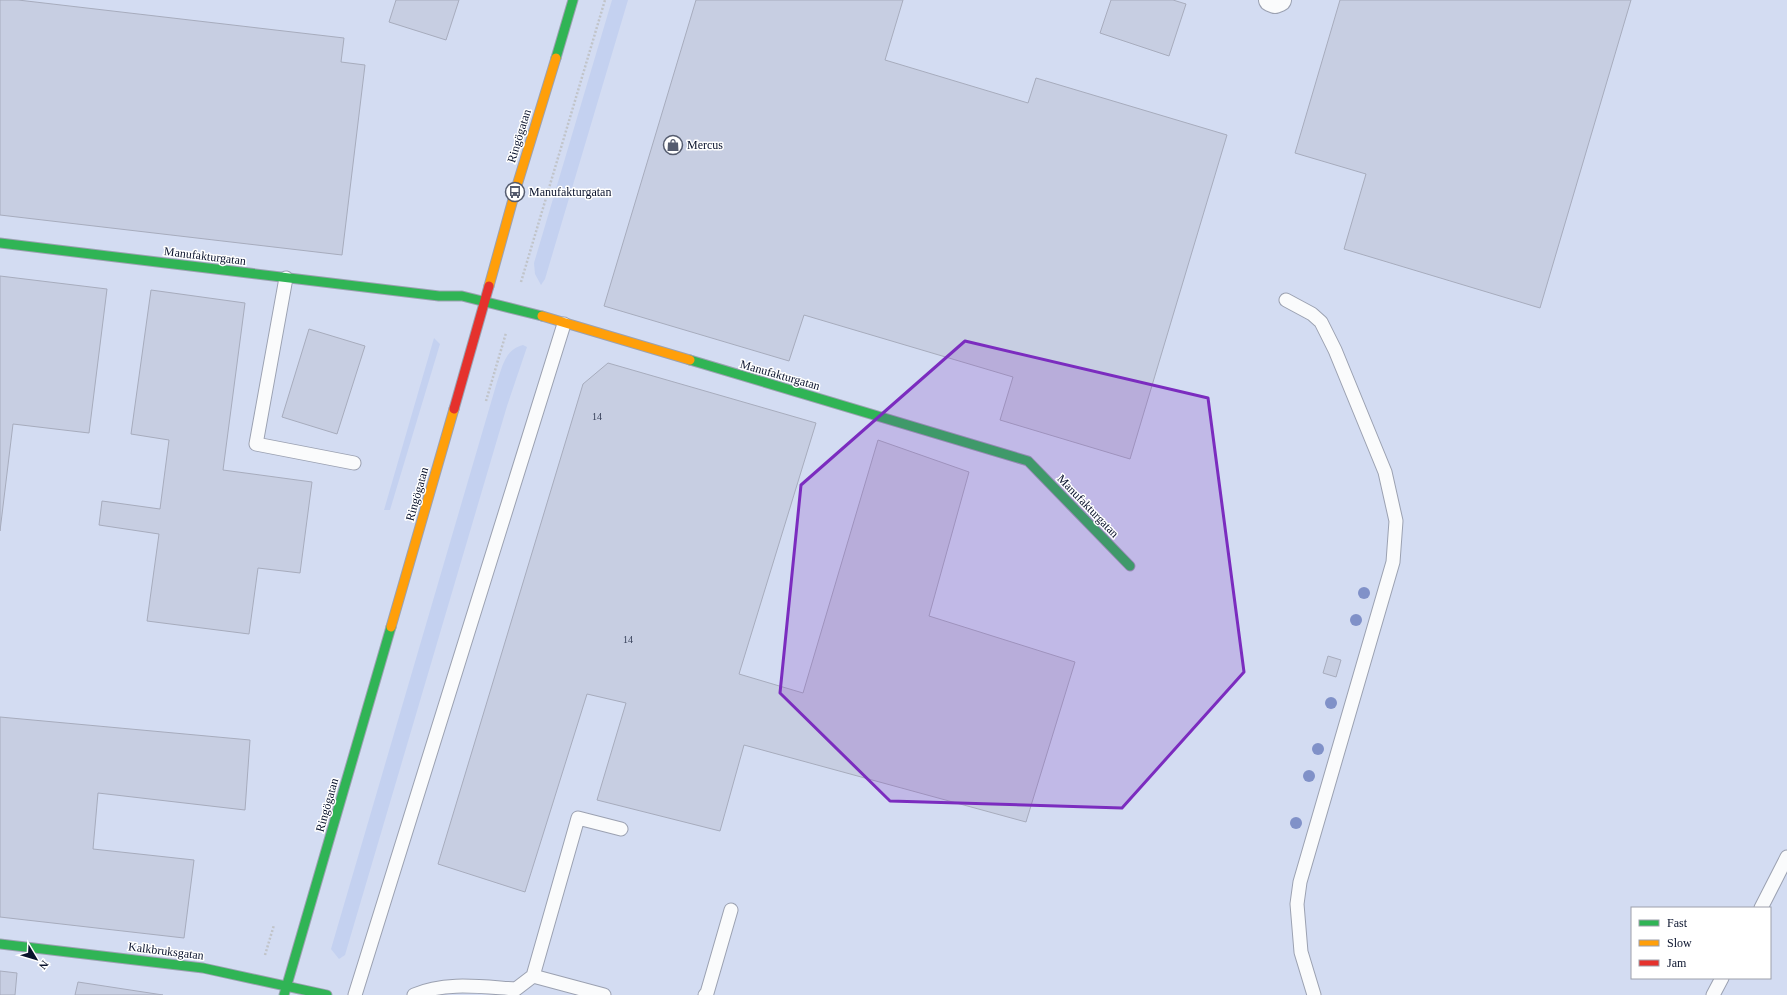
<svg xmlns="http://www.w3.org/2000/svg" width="1787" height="995" font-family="Georgia,serif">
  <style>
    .built { fill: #d3dcf2; fill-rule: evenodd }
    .green { fill: #c4d1f0 }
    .building { fill: #c7cee2; stroke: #a7acbd }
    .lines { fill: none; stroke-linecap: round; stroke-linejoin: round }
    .lane-casing { stroke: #9ba1b1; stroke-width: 15 }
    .street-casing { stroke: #9ba1b1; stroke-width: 24 }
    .fast-casing { stroke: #9ba1b1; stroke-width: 11 }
    .slow-casing { stroke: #9ba1b1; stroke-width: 11 }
    .jam-casing { stroke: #9ba1b1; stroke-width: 11 }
    .path { stroke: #c1c4c9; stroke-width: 2.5; stroke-dasharray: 2 2; stroke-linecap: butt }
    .lane { stroke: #fafbfc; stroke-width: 13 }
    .street { stroke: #fafbfc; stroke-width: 22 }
    .fast { stroke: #30b455; stroke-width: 9 }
    .slow { stroke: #ff9f0a; stroke-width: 9 }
    .jam { stroke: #e5322d; stroke-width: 9 }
    .tree { fill: #8091c8 }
    .marked { fill: #7b2cbf; fill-opacity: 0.2; stroke: #7b2cbf; stroke-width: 3; stroke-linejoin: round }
    .labels { text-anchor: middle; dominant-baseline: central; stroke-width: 3; stroke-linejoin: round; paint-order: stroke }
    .number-label { font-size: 10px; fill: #38415a }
    .street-label { font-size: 12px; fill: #09122c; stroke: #fff }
    .poi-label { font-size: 12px; fill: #09122c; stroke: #fff; text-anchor: start }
  </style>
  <rect width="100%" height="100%" fill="#e1e4ec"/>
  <path class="built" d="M0,0H1787V995H0ZM1632,908H1770V978H1632Z"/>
  <path class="green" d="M612,0H628L545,279L541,285L535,274L534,263Z
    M434,338L440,344L390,510H384Z
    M523,345L527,347L507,406L345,955L339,959L331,949L497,382C503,365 505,350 523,345Z"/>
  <path class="building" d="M0,0H18L344,38L341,62L365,65L342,255L0,215Z
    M396,0H459L446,40L389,22Z
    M696,0H903L885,60L1028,103L1036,78L1227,135L1130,459L1000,420L1013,377L804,315L789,361L604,306Z
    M1111,0H1173L1186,4L1169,56L1100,33Z
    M1340,0H1631L1540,308L1344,249L1366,174L1295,153Z
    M0,276L107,289L89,433L13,424L0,531Z
    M151,290L245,303L223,470L312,482L300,573L258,568L249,634L147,621L159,534L99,525L102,501L160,509L169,440L131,434Z
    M309,329L365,346L337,434L282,417Z
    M608,363L816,423L739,674L803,693L878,440L969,472L929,616L1075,662L1026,822L744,745L720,831L597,800L626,703L587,694L525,892L438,864L583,384Z
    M1328,656L1341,660L1336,677L1323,673Z
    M0,717L250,740L245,810L98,793L93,849L194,860L184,938L0,917Z
    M0,971L17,973L15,995H0Z
    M78,982L163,995H75Z"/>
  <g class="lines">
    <defs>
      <path id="lane" d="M286,278L256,444L354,463
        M1286,300L1312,314L1321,322L1335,350L1385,472L1396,521L1393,562L1300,882L1297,904L1301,952L1314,995
        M1761,908L1787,857
        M533,976L578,818L621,829
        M355,995L564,324
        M414,995C445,981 483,987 516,989L533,976L604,995
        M705,995L707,993L731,910
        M1713,995L1722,978"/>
      <path id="street" d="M1270,0L1275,2L1280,0"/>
      <path id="fast" d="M556,58L573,0
        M0,243L439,296H462L542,316
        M690,360L1028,461L1130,566
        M0,944L203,968L327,995
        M284,995L391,627"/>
      <path id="slow" d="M489,286L515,192L556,58
        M542,316L690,360
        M391,627L454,409"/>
      <path id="jam" d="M454,409L489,286"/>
    </defs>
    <use href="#lane" class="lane-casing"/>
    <use href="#street" class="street-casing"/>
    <use href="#fast" class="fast-casing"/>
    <use href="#slow" class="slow-casing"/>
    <use href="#jam" class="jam-casing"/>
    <path class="path" d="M521,282L605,0
      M486,401L506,333
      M265,955L274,925"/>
    <use href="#lane" class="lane"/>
    <use href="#street" class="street"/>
    <use href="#fast" class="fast"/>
    <use href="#slow" class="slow"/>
    <use href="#jam" class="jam"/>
  </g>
  <g class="tree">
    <circle cx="1364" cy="593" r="6"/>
    <circle cx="1356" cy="620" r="6"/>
    <circle cx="1331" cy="703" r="6"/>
    <circle cx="1318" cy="749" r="6"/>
    <circle cx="1309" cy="776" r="6"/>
    <circle cx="1296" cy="823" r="6"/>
  </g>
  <path class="marked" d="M965,341L1208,398L1244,672L1122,808L890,801L780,693L801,485Z"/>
  <defs>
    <symbol id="shop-ring" viewBox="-11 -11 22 22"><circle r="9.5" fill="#fff" stroke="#555c6f" stroke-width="1.5"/><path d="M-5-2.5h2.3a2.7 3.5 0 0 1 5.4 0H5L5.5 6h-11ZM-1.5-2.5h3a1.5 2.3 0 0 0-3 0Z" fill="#555c6f"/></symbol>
    <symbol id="bus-ring" viewBox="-11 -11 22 22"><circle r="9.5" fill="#fff" stroke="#555c6f" stroke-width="1.5"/><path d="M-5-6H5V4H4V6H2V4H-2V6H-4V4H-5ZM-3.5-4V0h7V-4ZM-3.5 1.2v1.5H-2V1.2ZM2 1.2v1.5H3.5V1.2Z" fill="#555c6f"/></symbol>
  </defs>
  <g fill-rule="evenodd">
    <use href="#shop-ring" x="662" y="134" width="22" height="22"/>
    <use href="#bus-ring" x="504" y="181" width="22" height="22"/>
  </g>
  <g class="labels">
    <g class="number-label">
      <text x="597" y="416">14</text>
      <text x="628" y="639">14</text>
    </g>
    <g class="street-label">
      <text transform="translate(519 136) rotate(-73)">Ringögatan</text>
      <text transform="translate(205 256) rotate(7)">Manufakturgatan</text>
      <text transform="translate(780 375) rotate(16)">Manufakturgatan</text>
      <text transform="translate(417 494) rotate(-74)">Ringögatan</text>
      <text transform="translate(1088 506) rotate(46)">Manufakturgatan</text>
      <text transform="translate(327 805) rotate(-74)">Ringögatan</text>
      <text transform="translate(166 951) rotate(7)">Kalkbruksgatan</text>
    </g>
    <g class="poi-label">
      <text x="687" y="145">Mercus</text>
      <text x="529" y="192">Manufakturgatan</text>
    </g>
  </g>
  <rect x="1631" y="907" width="140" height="72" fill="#ffffff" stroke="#9da0ab"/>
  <rect x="1639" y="920" width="20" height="6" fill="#30b455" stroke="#9da0ab"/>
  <text x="1667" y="927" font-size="12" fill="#09122c">Fast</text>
  <rect x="1639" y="940" width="20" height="6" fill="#ff9f0a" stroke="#9da0ab"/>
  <text x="1667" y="947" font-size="12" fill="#09122c">Slow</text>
  <rect x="1639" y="960" width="20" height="6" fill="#e5322d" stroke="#9da0ab"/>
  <text x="1667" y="967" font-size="12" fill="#09122c">Jam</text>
  <g transform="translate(36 959) rotate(128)" stroke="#ffffff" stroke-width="3" paint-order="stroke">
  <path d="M0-3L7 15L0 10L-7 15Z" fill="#09122c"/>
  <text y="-6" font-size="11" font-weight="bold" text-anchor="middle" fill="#09122c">N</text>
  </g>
</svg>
